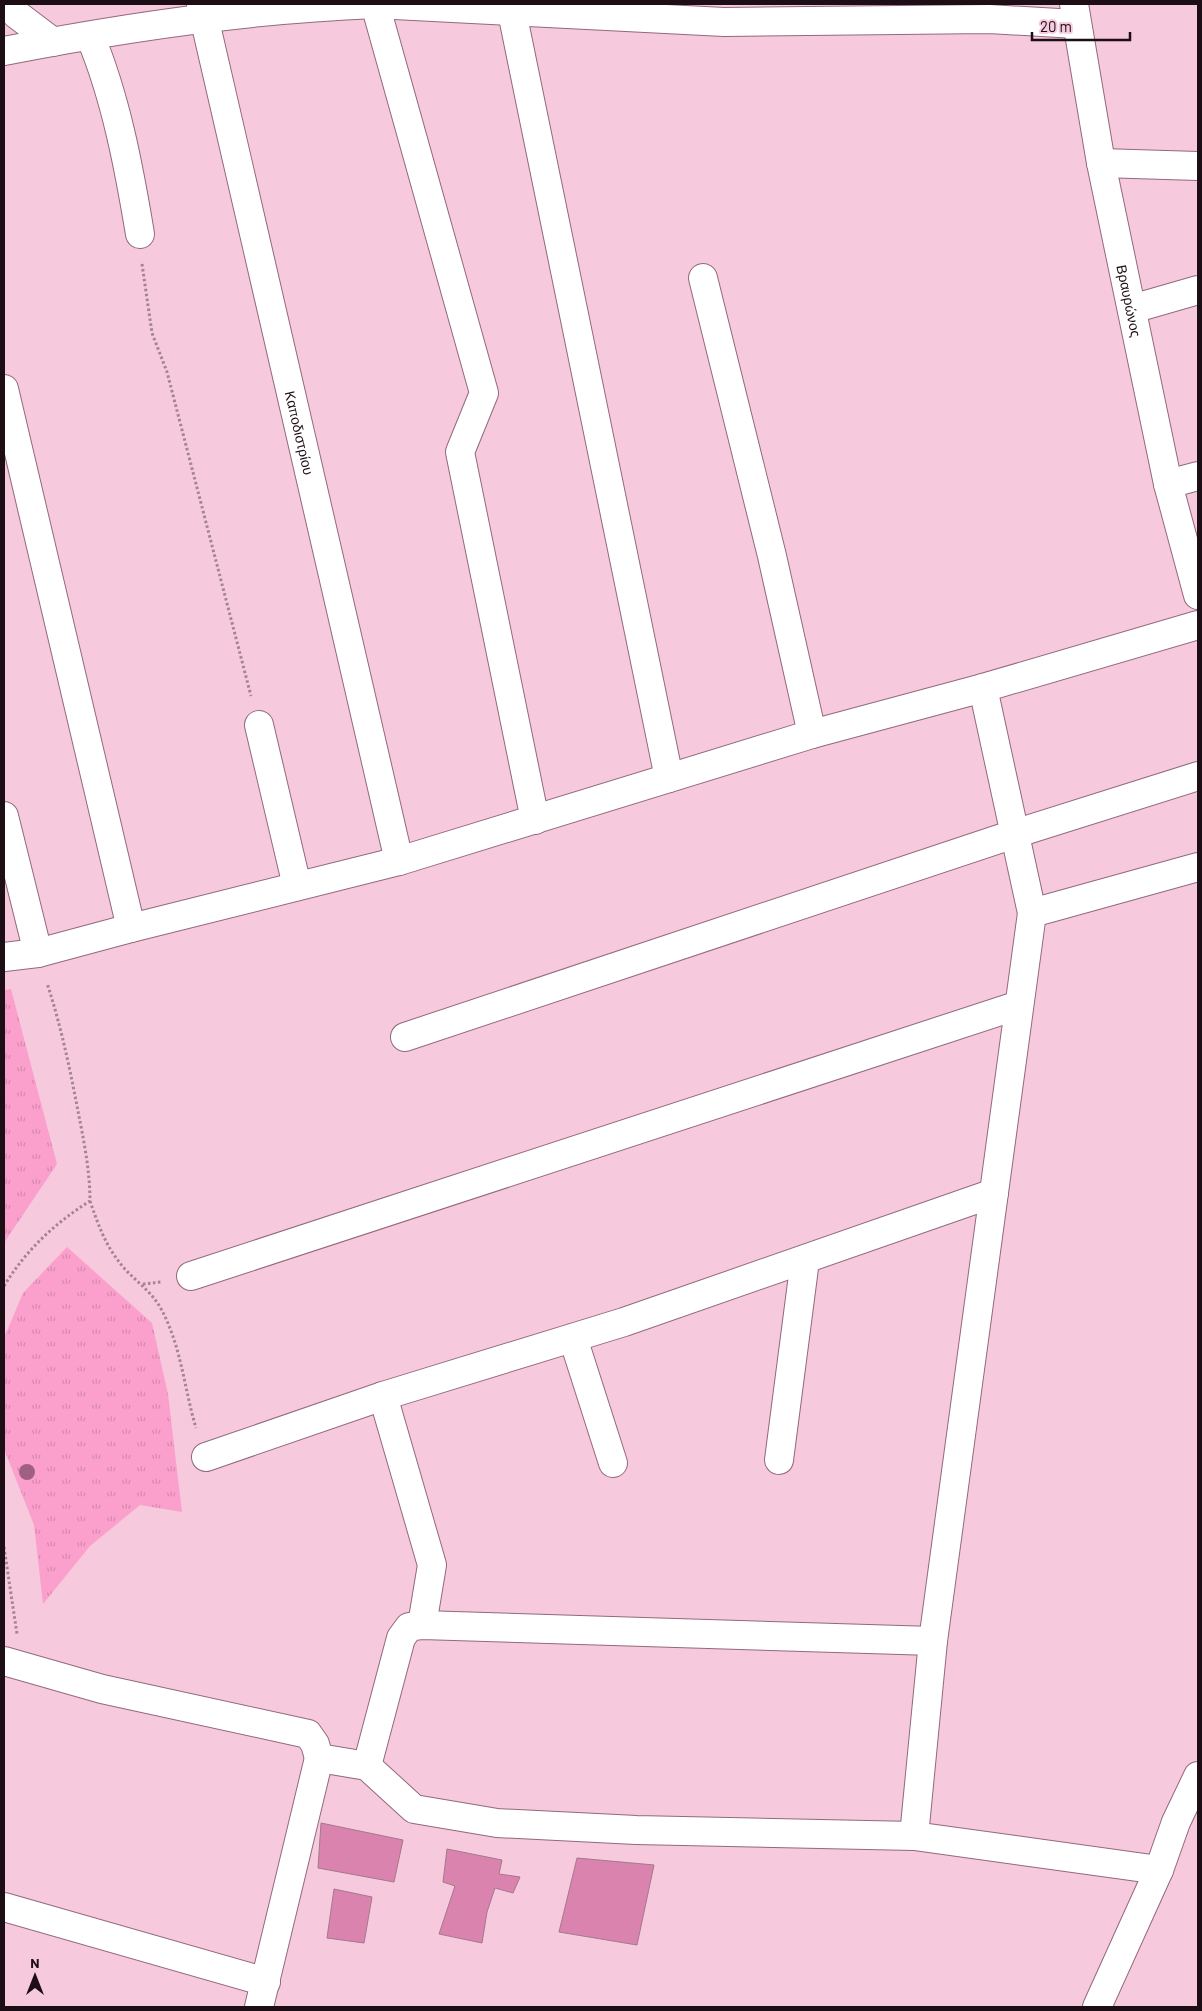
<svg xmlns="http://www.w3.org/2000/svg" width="1202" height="2011" font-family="Barlow,sans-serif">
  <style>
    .grass { fill: url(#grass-tufts) }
    .building { fill: #db83af; stroke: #a2798c }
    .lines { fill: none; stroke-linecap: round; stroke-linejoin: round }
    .minor-casing { stroke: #92697c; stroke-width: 30 }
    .major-casing { stroke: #92697c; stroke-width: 30 }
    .path { stroke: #a48392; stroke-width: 3; stroke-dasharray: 2.5 2.5; stroke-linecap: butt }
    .minor { stroke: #fff; stroke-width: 28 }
    .major { stroke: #fff; stroke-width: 28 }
    .tree { fill: #a06084 }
    .labels { text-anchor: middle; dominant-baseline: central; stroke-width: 5; stroke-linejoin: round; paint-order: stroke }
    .street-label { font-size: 14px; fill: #1d0e16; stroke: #f6c9dd }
  </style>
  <defs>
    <pattern id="grass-tufts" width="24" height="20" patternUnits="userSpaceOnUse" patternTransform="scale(1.25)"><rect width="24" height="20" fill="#fba0cc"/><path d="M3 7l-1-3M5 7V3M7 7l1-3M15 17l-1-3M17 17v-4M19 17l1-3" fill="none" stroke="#d789ae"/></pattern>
  </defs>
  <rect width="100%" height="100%" fill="#f6c9dd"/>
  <path class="grass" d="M11,989L57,1164L4,1243V990Z
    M67,1247L152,1323L168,1394L182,1512L140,1505L90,1546L43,1604L34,1525L4,1449V1338L23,1293Z"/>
  <path class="building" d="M321,1823L403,1840L394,1882L318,1868Z
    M447,1849L502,1860L499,1874L520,1877L513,1893L495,1888L487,1912L482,1943L439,1934L455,1886L443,1882Z
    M577,1858L654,1865L637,1945L559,1932Z
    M334,1889L372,1897L364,1943L327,1938Z"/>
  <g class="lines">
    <defs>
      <g id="minor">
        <path d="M9,4L16,14L53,42"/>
        <path id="s1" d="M201,4L399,861"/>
        <path d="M375,4L484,393L460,452L535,820"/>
        <path d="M512,12L669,778"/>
        <path d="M90,36C116,98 129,168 140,234"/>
        <path d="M4,51C126,27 250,9 375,4L724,22L989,19L1076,24"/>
        <path d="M1101,163L1198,166"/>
        <path d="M703,278L772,556L812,734"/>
        <path d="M1132,309L1198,290"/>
        <path d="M4,389L131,928"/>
        <path d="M1168,484L1198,476"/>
        <path d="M259,725L297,886"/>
        <path d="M4,816L38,953"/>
        <path d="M1032,913L1198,867"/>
        <path d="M4,957L38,953L131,928L399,861L812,734L983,688L1198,625"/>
        <path d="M405,1037L1014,834L1198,776"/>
        <path d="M191,1276L1019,1005"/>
        <path d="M573,1338L613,1463"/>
        <path d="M383,1396L432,1565L422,1625"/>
        <path d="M206,1457L383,1396L624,1322L994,1193"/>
        <path d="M779,1460L805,1260"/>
        <path d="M4,1661L102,1689L308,1734L315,1744L319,1758"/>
        <path d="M367,1766L401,1638L409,1627L422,1625L933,1641"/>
        <path d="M914,1836L933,1641L1032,913L983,688"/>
        <path d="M4,1907L266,1982"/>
        <path d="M259,2007L319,1758L367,1766L414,1809L497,1823L636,1830L914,1836L1159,1870"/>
        <path d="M1097,2007L1159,1870L1176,1822L1198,1776"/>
      </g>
      <g id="major">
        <path id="s2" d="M1074,4L1101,163L1168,484L1198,595"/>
      </g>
    </defs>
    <use href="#minor" class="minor-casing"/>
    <use href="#major" class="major-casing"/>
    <path class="path" d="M142,264L152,333L167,372L251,696
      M90,1201C97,1221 104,1242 117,1259C129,1277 149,1288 160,1307C181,1344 184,1388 196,1428
      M143,1284L161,1282
      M4,1286C26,1250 55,1223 90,1201C90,1169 83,1137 77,1106C69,1064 60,1023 47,983
      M4,1547L17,1634"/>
    <use href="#minor" class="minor"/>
    <use href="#major" class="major"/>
  </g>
  <circle class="tree" cx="27" cy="1472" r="8"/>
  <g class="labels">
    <g class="street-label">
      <text stroke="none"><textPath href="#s2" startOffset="302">Βραυρώνος</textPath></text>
      <text stroke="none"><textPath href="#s1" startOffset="440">Καποδιστρίου</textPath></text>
    </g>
  </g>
  <rect width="1202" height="2011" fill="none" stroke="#1d0e16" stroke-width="10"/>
  <g transform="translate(35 1976)" stroke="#f6c9dd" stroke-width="4" paint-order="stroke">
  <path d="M0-4L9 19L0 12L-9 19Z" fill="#1d0e16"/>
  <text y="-8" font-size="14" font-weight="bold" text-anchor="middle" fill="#1d0e16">N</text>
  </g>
  <path d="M1032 32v8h98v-8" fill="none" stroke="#1d0e16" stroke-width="2.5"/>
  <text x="1040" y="32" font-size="15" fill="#1d0e16" stroke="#f6c9dd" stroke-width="4" paint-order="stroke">20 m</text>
</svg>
